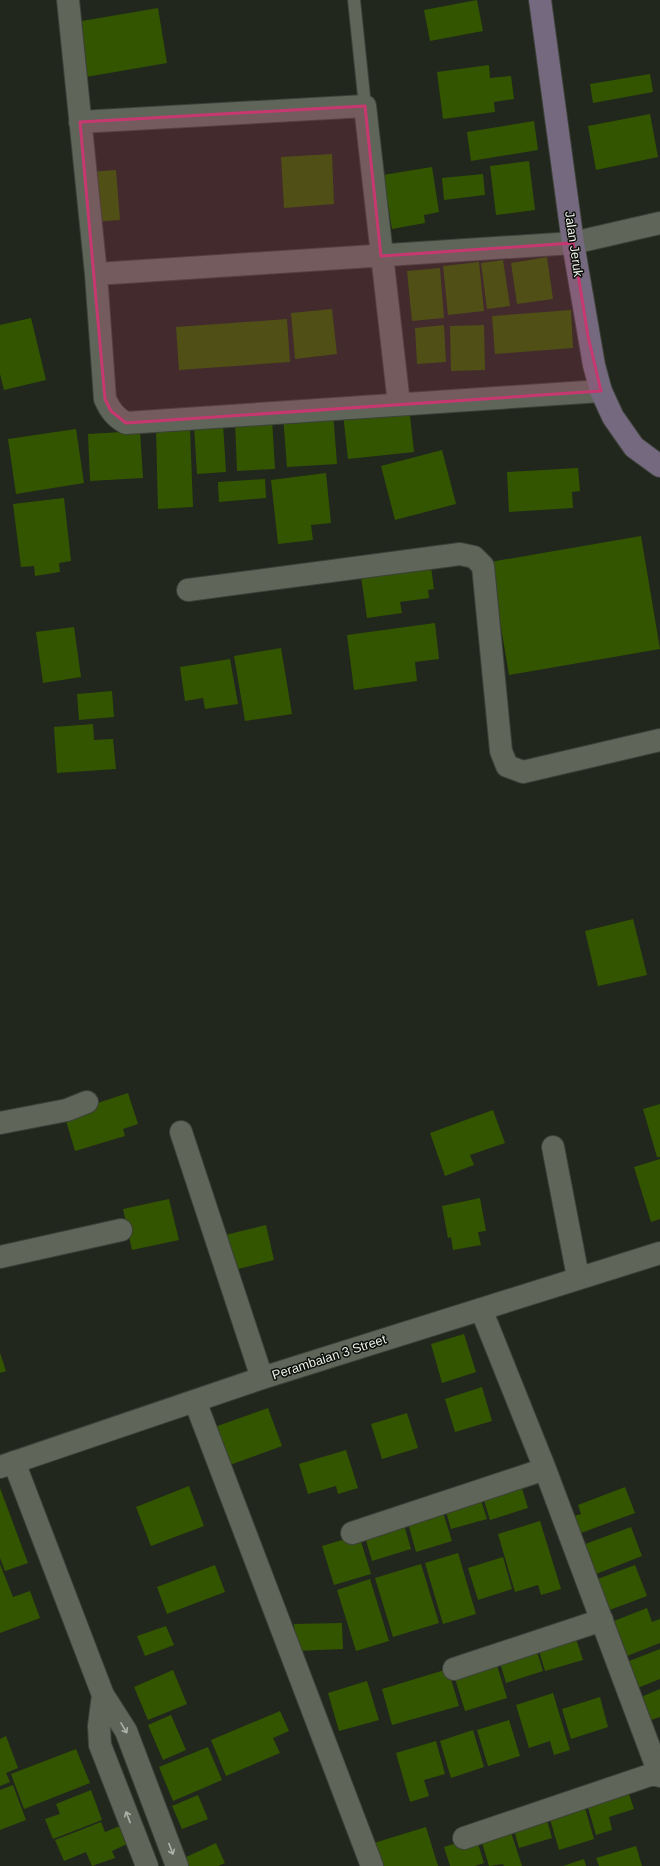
<svg xmlns="http://www.w3.org/2000/svg" width="660" height="1866" font-family="Helvetica,sans-serif">
  <style>
    .building { fill: #350 }
    .lines { fill: none; stroke-linecap: round; stroke-linejoin: round }
    .lane-casing { stroke: #3c4139; stroke-width: 14 }
    .street-casing { stroke: #3c4139; stroke-width: 24 }
    .secondary-casing { stroke: #3c4139; stroke-width: 24 }
    .lane { stroke: #5f6559; stroke-width: 12 }
    .street { stroke: #5f6559; stroke-width: 22 }
    .secondary { stroke: #74697e; stroke-width: 22 }
    .oneway { stroke: #adb1a8 }
    .marked { fill: #c83870; fill-opacity: 0.2; stroke: #c83870; stroke-width: 3; stroke-linejoin: round }
    .labels { text-anchor: middle; dominant-baseline: central; stroke-width: 3; stroke-linejoin: round; paint-order: stroke }
    .street-label { font-size: 13px; fill: #ecf0e9; stroke: #0c0f0a }
  </style>
  <rect width="100%" height="100%" fill="#21271d"/>
  <path class="building" d="M477,0L483,31L430,41L424,10Z
    M158,8L167,63L86,77L76,22Z
    M489,65L490,78L511,76L514,99L494,102L495,112L443,119L437,72Z
    M650,74L653,92L593,103L590,84Z
    M650,114L658,157L596,170L588,126Z
    M534,121L538,150L471,161L467,132Z
    M332,154L334,204L284,208L281,157Z
    M529,161L535,210L496,215L490,166Z
    M432,167L439,212L424,215L425,223L392,229L383,175Z
    M116,170L120,220L92,222L88,172Z
    M483,174L485,195L444,200L442,178Z
    M547,257L553,299L517,304L511,263Z
    M503,260L510,306L487,309L481,263Z
    M479,262L484,311L448,315L443,266Z
    M440,268L444,318L412,321L407,271Z
    M332,309L337,354L295,359L291,313Z
    M571,310L573,348L495,354L492,316Z
    M31,318L46,380L4,390L0,374V325Z
    M287,319L290,362L179,370L176,327Z
    M444,325L446,362L417,364L415,328Z
    M484,325L485,370L451,371L450,326Z
    M409,407L414,452L348,459L343,414Z
    M333,412L337,464L287,467L283,416Z
    M272,419L275,469L237,471L235,422Z
    M223,424L226,472L197,474L194,426Z
    M190,428L193,507L158,509L156,429Z
    M76,429L84,483L16,494L8,439Z
    M140,431L143,478L90,481L88,434Z
    M442,450L456,504L395,520L381,466Z
    M578,468L580,491L572,492L573,508L509,512L507,472Z
    M326,473L331,523L311,525L313,540L278,544L271,480Z
    M265,479L266,498L219,502L218,482Z
    M64,498L71,561L59,563L60,572L35,576L34,566L21,567L13,504Z
    M641,536L660,649L509,675L490,562Z
    M430,560L434,589L428,590L429,598L400,602L402,613L367,618L360,570Z
    M435,623L439,659L415,662L417,681L354,690L347,635Z
    M74,627L81,677L43,683L36,632Z
    M281,648L292,714L245,721L234,656Z
    M230,659L238,704L205,709L203,698L185,701L180,667Z
    M112,691L114,717L79,720L77,694Z
    M93,724L94,740L113,739L116,769L57,773L54,727Z
    M633,919L647,975L598,986L585,931Z
    M128,1093L138,1124L123,1129L125,1136L75,1151L64,1114Z
    M660,1104V1157H657L643,1109Z
    M493,1110L505,1143L470,1155L474,1165L445,1176L430,1133Z
    M660,1159V1219L651,1222L634,1167Z
    M480,1198L486,1231L478,1232L481,1245L453,1250L451,1237L448,1238L442,1206Z
    M169,1199L179,1240L132,1250L123,1209Z
    M266,1225L274,1260L230,1271L221,1236Z
    M464,1334L476,1372L442,1383L431,1344Z
    M0,1353L6,1371L0,1373Z
    M482,1387L492,1421L455,1432L445,1399Z
    M268,1408L282,1446L227,1466L212,1428Z
    M407,1413L418,1448L382,1459L371,1424Z
    M346,1450L358,1488L338,1494L336,1486L308,1494L299,1464Z
    M520,1482L528,1508L490,1520L482,1494Z
    M189,1486L204,1526L151,1546L136,1507Z
    M625,1487L635,1513L581,1533L574,1516L581,1514L578,1505Z
    M0,1488L28,1563L5,1571L0,1558Z
    M479,1494L487,1519L451,1529L444,1505Z
    M441,1506L452,1541L416,1552L406,1516Z
    M402,1518L411,1549L372,1561L363,1530Z
    M540,1521L561,1589L541,1595L538,1585L515,1592L498,1534Z
    M631,1527L642,1556L591,1576L580,1546Z
    M359,1535L371,1574L334,1585L322,1546Z
    M458,1553L476,1614L443,1624L425,1563Z
    M503,1557L512,1589L478,1600L468,1568Z
    M0,1564L13,1597L30,1591L40,1618L0,1633Z
    M421,1564L439,1623L393,1637L375,1578Z
    M215,1565L225,1592L167,1614L157,1587Z
    M635,1565L647,1596L607,1611L595,1580Z
    M370,1579L389,1641L356,1651L337,1590Z
    M647,1608L652,1622L660,1619V1643L627,1656L614,1621Z
    M342,1623L343,1649L296,1651L294,1624Z
    M166,1626L174,1645L145,1656L137,1636Z
    M574,1633L583,1660L545,1671L537,1644Z
    M535,1645L543,1671L506,1683L498,1656Z
    M660,1649V1679L635,1689L624,1663Z
    M495,1659L507,1698L465,1711L453,1672Z
    M448,1669L459,1706L392,1725L382,1689Z
    M173,1670L187,1704L148,1720L134,1687Z
    M367,1681L379,1720L339,1731L328,1693Z
    M660,1689V1717L645,1722L636,1699Z
    M553,1693L570,1750L554,1755L550,1741L529,1748L516,1705Z
    M600,1697L608,1727L571,1739L562,1709Z
    M280,1711L289,1731L273,1738L280,1753L226,1776L211,1740Z
    M171,1715L186,1750L163,1760L148,1725Z
    M509,1720L520,1756L488,1766L477,1730Z
    M473,1730L484,1767L451,1778L440,1741Z
    M6,1736L18,1768L6,1773L10,1782L0,1786V1739Z
    M436,1741L445,1774L424,1780L429,1796L410,1802L396,1753Z
    M208,1747L222,1780L173,1801L159,1767Z
    M76,1749L90,1783L24,1809L11,1774Z
    M13,1785L26,1820L0,1830V1790Z
    M627,1788L634,1809L609,1817L612,1830L596,1835L586,1801Z
    M91,1790L102,1820L53,1839L45,1819L60,1814L56,1804Z
    M198,1795L208,1819L182,1829L172,1806Z
    M583,1801L594,1839L559,1850L548,1812Z
    M545,1813L552,1838L519,1848L512,1823Z
    M101,1822L105,1832L120,1826L127,1844L112,1851L115,1858L92,1866L86,1852L64,1861L55,1840Z
    M509,1826L522,1866H504L503,1864L489,1866L480,1836Z
    M426,1827L438,1866H381L374,1843Z
    M476,1837L484,1863L475,1866H450L444,1847Z
    M216,1843L225,1863L218,1866H183L180,1860Z
    M636,1846L642,1866H599L596,1858Z
    M584,1859L586,1866H563Z"/>
  <g class="lines">
    <defs>
      <path id="lane" d="M354,0L365,106"/>
      <path id="street" d="M68,0L96,274L105,399C110,410 115,417 126,423L601,391
        M80,122L365,106L399,404
        M96,274L573,243L660,223
        M188,590L460,554L474,557L483,566L501,751L507,766L523,772L660,740
        M0,1123L67,1110L87,1102
        M181,1132L262,1378
        M553,1147L578,1277
        M0,1257L121,1230
        M481,1309L545,1469L660,1776
        M195,1401L372,1866
        M14,1462L103,1695L126,1731L177,1866
        M0,1467L262,1378L660,1253
        M352,1533L545,1469
        M454,1669L602,1620
        M103,1695L99,1726L100,1745L147,1866
        M464,1838L659,1772"/>
      <path id="secondary" d="M540,0L573,243L594,365L601,391L613,417L634,447L660,466"/>
    </defs>
    <use href="#lane" class="lane-casing"/>
    <use href="#street" class="street-casing"/>
    <use href="#secondary" class="secondary-casing"/>
    <use href="#lane" class="lane"/>
    <use href="#street" class="street"/>
    <use href="#secondary" class="secondary"/>
  </g>
  <defs><path id="oneway-shaft" d="M-6 0H5M1.5-3L5.5 0L1.5 3" fill="none" stroke-width="1.6" stroke-linecap="round" stroke-linejoin="round"/></defs>
  <g class="oneway">
    <use href="#oneway-shaft" transform="translate(124 1728) rotate(60)"/>
    <use href="#oneway-shaft" transform="translate(128 1817) rotate(-111)"/>
    <use href="#oneway-shaft" transform="translate(171 1849) rotate(69)"/>
  </g>
  <path class="marked" d="M365,106L381,256L573,243L588,336L601,391L126,423L111,411L105,399L80,122Z"/>
  <g class="labels">
    <g class="street-label">
      <text transform="translate(574 244) rotate(82)">Jalan Jeruk</text>
      <text transform="translate(329 1357) rotate(-18)">Perambaian 3 Street</text>
    </g>
  </g>
</svg>
